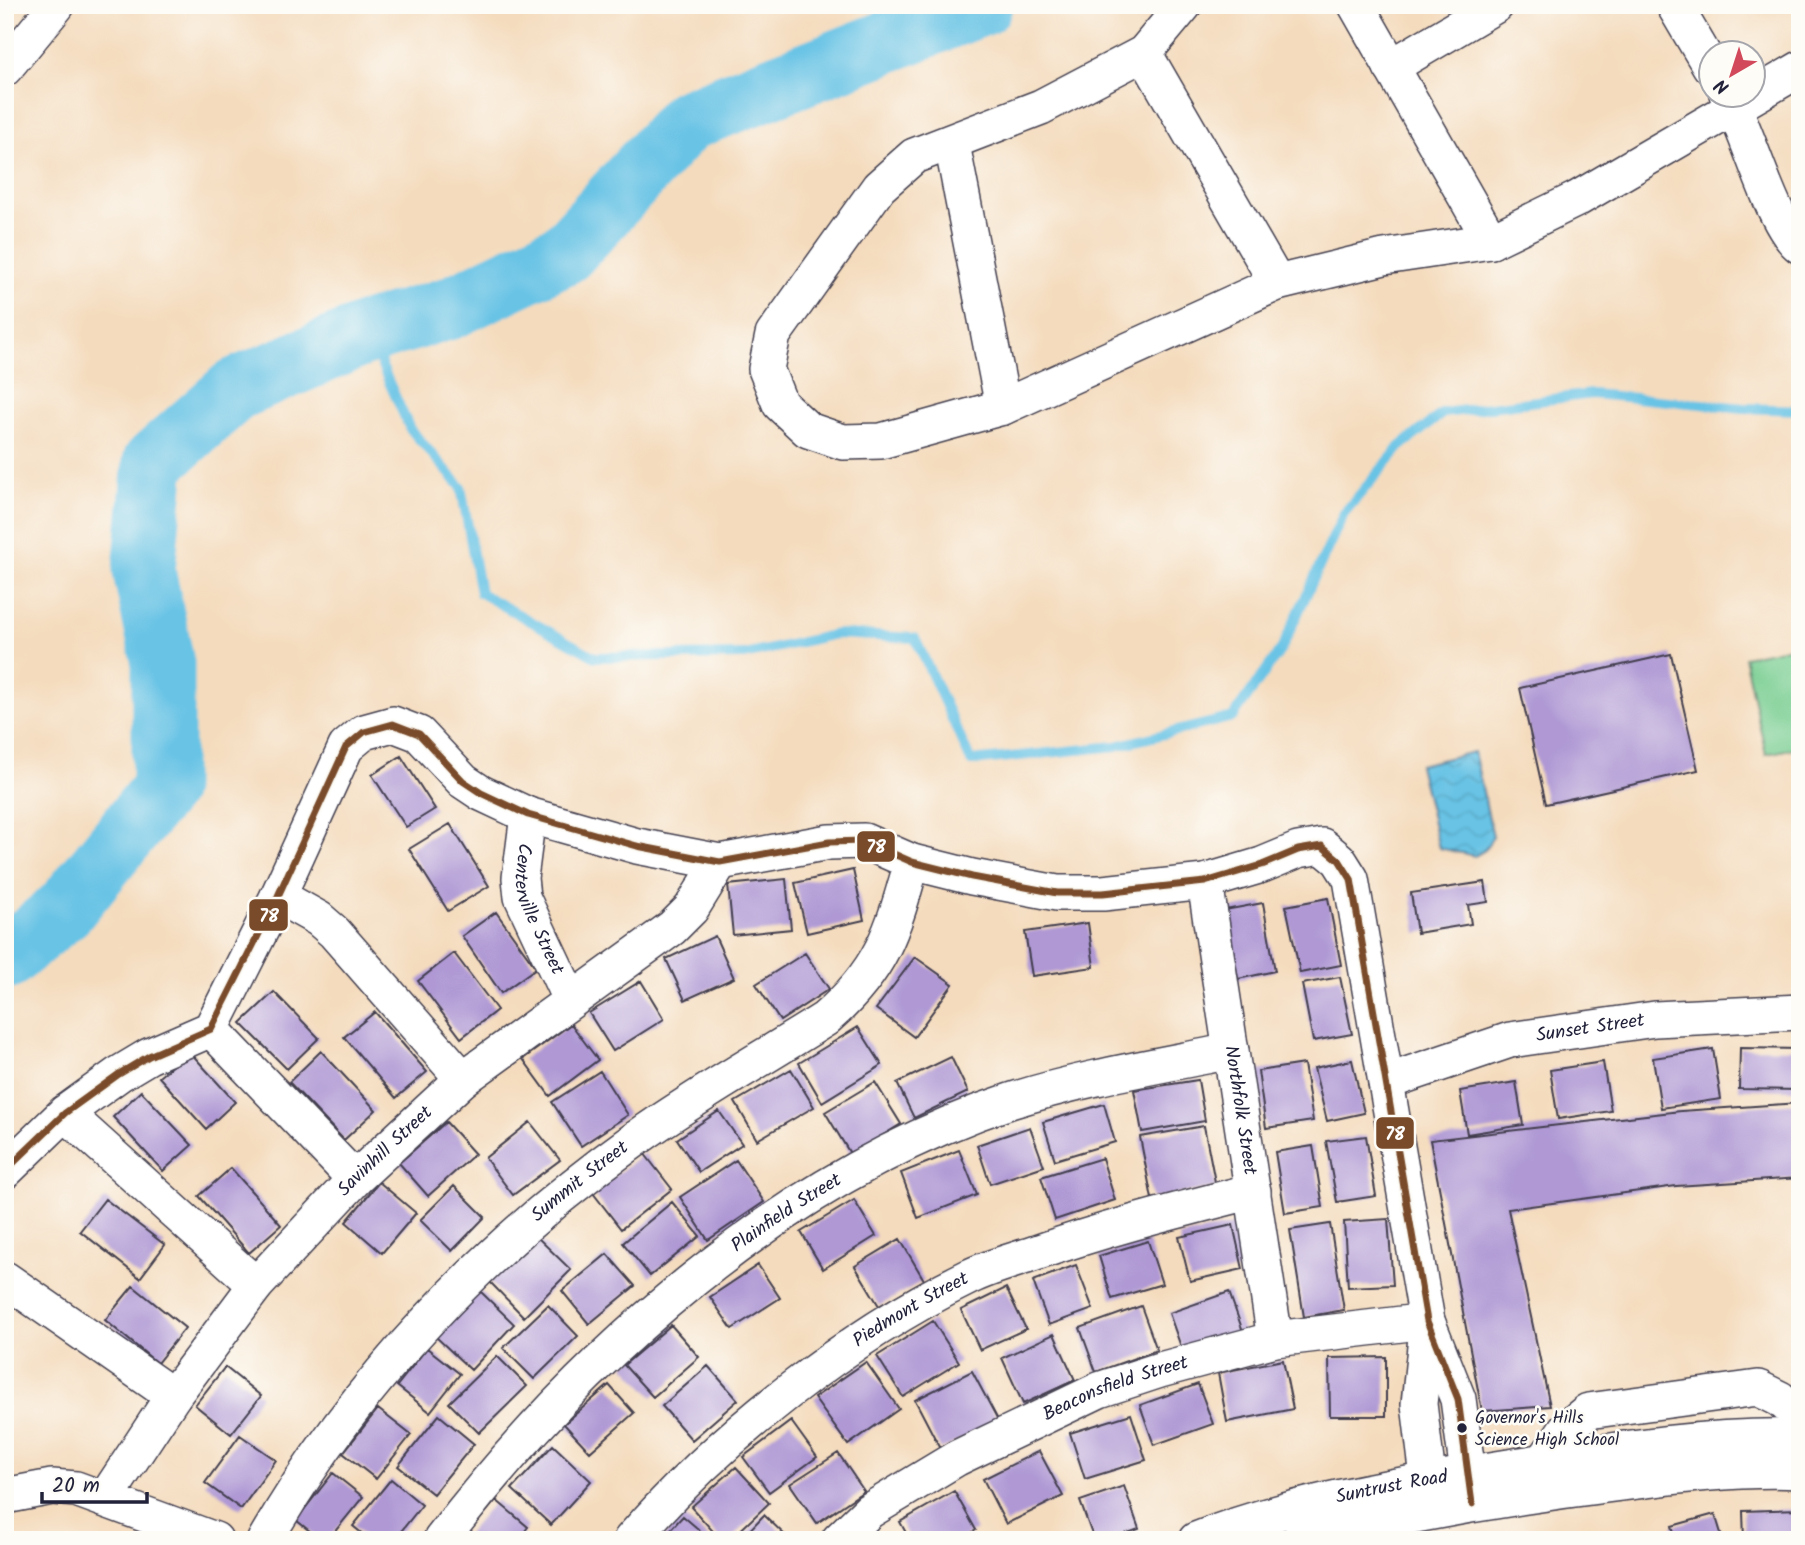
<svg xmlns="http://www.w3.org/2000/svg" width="1805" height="1545" font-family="Kalam,sans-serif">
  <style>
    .park { fill: #79ce92; stroke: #4e7866; stroke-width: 2 }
    .water { fill: url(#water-waves); stroke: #457290; stroke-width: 2 }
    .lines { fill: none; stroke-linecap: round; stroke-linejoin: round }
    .stream { stroke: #68c3e5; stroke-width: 10 }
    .river { stroke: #68c3e5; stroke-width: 63 }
    .building { fill: #af98d4 }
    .minor-casing { stroke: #423e4e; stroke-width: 38 }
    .minor { stroke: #fff; stroke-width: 35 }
    .bus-1-casing { stroke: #fdfcf7; stroke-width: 12 }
    .bus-1 { stroke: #7a4b2a; stroke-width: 7 }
    .bus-dot { fill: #22223b; stroke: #fdfcf7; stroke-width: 2.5 }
    .labels { text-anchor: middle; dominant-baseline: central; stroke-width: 5; stroke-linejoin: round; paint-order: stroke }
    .bus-label { font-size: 17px; fill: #22223b; stroke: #fdfcf7; text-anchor: start }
    .street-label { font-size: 19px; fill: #22223b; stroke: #fdfcf7 }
    .line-badge { stroke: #fdfcf7; stroke-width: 2.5 }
    .badge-label { font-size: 19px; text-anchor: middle; font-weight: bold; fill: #fff }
  </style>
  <defs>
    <pattern id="water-waves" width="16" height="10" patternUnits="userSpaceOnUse" patternTransform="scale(1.75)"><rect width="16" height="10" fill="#68c3e5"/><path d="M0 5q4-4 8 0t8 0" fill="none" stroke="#5aa7c5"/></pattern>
  </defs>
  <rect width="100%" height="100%" fill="#fdfcf7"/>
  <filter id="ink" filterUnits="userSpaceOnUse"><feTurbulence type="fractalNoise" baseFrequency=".0143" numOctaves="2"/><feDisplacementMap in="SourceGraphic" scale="14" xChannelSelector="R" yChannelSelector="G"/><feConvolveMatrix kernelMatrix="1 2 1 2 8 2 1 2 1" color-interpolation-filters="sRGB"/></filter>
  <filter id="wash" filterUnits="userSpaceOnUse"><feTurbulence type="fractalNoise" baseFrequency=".00686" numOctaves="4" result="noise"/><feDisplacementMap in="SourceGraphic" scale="28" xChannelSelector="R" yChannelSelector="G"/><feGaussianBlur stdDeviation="1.57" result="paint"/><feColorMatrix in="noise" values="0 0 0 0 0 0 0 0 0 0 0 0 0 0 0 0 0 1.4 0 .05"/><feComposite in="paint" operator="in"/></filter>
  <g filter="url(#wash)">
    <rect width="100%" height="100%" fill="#f4dbbd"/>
    <path class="park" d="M1800,645V747L1766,754L1744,657Z"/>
    <path class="water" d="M1474,752L1493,836L1485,850L1475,856L1439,848L1419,765Z"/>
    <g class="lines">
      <path class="stream" d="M367,333L410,429L461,487L480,593L595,657L745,655L836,634L915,638L971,761L1116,746L1233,717L1282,648L1344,513L1400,447L1443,413L1592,394L1744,408L1800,410"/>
      <path class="river" d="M5,959L65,909L163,788V663L144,571L154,462L236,389L367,333L450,308L565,253L687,120L981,5"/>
    </g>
    <g id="blocks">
      <path class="building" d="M1671,654L1698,770L1546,804L1520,688Z
        M401,756L435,809L406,827L372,775Z
        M450,824L489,886L448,911L409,849Z
        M853,870L864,920L807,933L795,883Z
        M786,879L791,929L733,935L728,885Z
        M1485,882L1488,902L1468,905L1471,924L1417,933L1411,893Z
        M1328,898L1341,965L1300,973L1286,906Z
        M1263,903L1275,971L1238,979L1225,910Z
        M496,912L536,968L501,993L462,936Z
        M1088,923L1094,967L1032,976L1025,932Z
        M715,936L734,978L685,1000L666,959Z
        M454,953L497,1010L461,1038L418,981Z
        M805,953L829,989L780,1021L756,984Z
        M915,957L953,984L914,1037L876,1009Z
        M1340,977L1352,1034L1313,1041L1302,984Z
        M641,981L664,1019L613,1051L589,1013Z
        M274,992L319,1038L287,1069L241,1023Z
        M375,1012L427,1072L396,1098L344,1037Z
        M571,1024L598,1060L550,1096L523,1059Z
        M858,1027L882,1065L822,1102L799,1063Z
        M1740,1048L1800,1049V1090L1739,1089Z
        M1713,1049L1721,1099L1661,1108L1653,1058Z
        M189,1051L235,1102L206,1129L159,1077Z
        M321,1051L376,1110L344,1140L289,1082Z
        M951,1057L968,1092L914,1118L897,1083Z
        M1352,1060L1364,1113L1327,1121L1314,1068Z
        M1603,1062L1611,1111L1558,1119L1550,1070Z
        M1304,1064L1313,1121L1266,1128L1258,1071Z
        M791,1069L814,1107L757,1140L735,1102Z
        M600,1071L628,1115L581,1146L552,1102Z
        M1198,1080L1205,1121L1142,1132L1134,1090Z
        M875,1082L901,1124L851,1155L825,1112Z
        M1516,1082L1523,1125L1467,1134L1460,1091Z
        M141,1091L192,1145L163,1171L113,1117Z
        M1800,1103V1178L1676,1186L1508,1209L1550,1406L1482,1411L1430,1140L1681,1111Z
        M1104,1104L1115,1142L1055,1160L1043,1122Z
        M719,1111L742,1144L699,1172L677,1139Z
        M446,1122L475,1154L428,1196L399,1163Z
        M530,1122L560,1160L513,1195L485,1158Z
        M1204,1126L1216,1187L1152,1199L1140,1137Z
        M1030,1127L1044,1166L990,1184L977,1145Z
        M1366,1136L1376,1196L1337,1202L1326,1141Z
        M1313,1146L1323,1207L1285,1213L1275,1152Z
        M959,1150L977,1195L918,1218L901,1173Z
        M644,1153L672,1189L621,1229L593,1193Z
        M1102,1158L1115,1200L1055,1220L1041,1177Z
        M736,1160L764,1202L708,1240L680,1197Z
        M231,1168L281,1225L249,1253L199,1196Z
        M379,1182L416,1213L382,1253L346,1222Z
        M454,1186L485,1217L452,1251L420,1220Z
        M105,1199L165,1245L140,1278L80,1231Z
        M854,1200L876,1236L823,1269L801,1232Z
        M672,1202L700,1236L650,1276L623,1243Z
        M1388,1219L1393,1285L1348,1287L1344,1222Z
        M1330,1224L1344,1310L1304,1317L1290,1230Z
        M1233,1225L1243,1269L1190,1281L1179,1237Z
        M536,1236L571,1270L524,1317L490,1282Z
        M900,1239L924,1280L879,1306L855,1266Z
        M1148,1241L1162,1284L1112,1299L1099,1256Z
        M607,1254L635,1286L589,1324L562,1291Z
        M758,1265L780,1298L732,1329L710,1297Z
        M1076,1265L1093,1309L1049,1325L1033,1281Z
        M133,1286L185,1328L157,1363L105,1320Z
        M1006,1288L1026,1329L980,1350L961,1310Z
        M479,1290L514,1324L471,1370L435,1336Z
        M1229,1292L1245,1337L1185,1358L1169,1313Z
        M548,1305L578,1336L534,1379L503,1348Z
        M1141,1306L1157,1350L1096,1372L1080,1328Z
        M933,1321L959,1362L903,1397L877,1356Z
        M671,1325L699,1357L653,1397L624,1365Z
        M1054,1334L1075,1380L1023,1404L1002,1358Z
        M427,1348L460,1374L430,1412L397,1386Z
        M497,1356L527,1386L479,1433L449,1403Z
        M1386,1357V1416H1330L1329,1358Z
        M1283,1360L1293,1409L1227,1422L1218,1373Z
        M866,1362L899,1409L848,1445L814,1398Z
        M708,1366L738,1400L692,1440L662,1406Z
        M225,1367L261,1396L231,1434L195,1405Z
        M972,1371L998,1420L941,1450L915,1400Z
        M1198,1384L1213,1424L1154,1445L1140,1405Z
        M609,1385L634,1413L590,1452L564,1424Z
        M378,1409L411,1435L376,1479L343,1453Z
        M1131,1414L1146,1460L1085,1479L1070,1433Z
        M439,1415L474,1444L433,1494L398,1466Z
        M791,1421L817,1457L769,1492L743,1457Z
        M240,1435L276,1460L241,1509L205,1483Z
        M553,1445L591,1481L551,1525L512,1489Z
        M1039,1451L1063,1496L1006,1524L983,1479Z
        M838,1453L864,1491L817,1523L790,1484Z
        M736,1467L769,1503L730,1540H721L691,1507Z
        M333,1473L363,1497L328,1540H321L296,1520Z
        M391,1479L422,1505L394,1540H370L353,1526Z
        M1124,1486L1139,1529L1108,1540H1094L1080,1501Z
        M954,1491L976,1530L959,1540H910L900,1522Z
        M496,1500L528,1527L518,1540H462Z
        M1800,1509V1540H1744L1743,1511Z
        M1715,1514L1723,1540H1676L1672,1526Z
        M764,1515L790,1540H740Z
        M683,1516L711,1540H661Z
        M1639,1533L1641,1540H1620L1619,1539Z"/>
    </g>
  </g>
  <g filter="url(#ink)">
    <use href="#blocks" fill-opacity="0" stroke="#423e4e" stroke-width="2"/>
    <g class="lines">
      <defs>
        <g id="minor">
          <path d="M1184,5L1144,53L1041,107L914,156L879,187L773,335L766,369L780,404L808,430L843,442L881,441L1003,407L1277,283L1384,257L1491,241L1577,199L1800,69"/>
          <path d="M1356,5L1491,241"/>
          <path d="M1674,5L1710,66"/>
          <path d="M1144,53L1277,283"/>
          <path d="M1391,67L1496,5"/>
          <path d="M5,68L57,5"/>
          <path d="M1727,94C1748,130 1772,225 1800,246"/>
          <path d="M952,144L1003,407"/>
          <path id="s1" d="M528,815L520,878L522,897L570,999"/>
          <path id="s2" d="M1205,882L1275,1339"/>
          <path d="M278,896L319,919L334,932L463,1079"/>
          <path d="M211,1029L355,1179"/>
          <path id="s3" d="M1386,1082L1510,1040L1655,1019L1800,1012"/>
          <path d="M65,1113L256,1285"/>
          <path d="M5,1171L65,1113L119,1074L149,1056L211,1029L278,896L346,747L364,732L393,724L419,734L463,781L481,793L528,815L637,846L720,862L829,842L864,841L912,862L972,877L1057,893H1103L1205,882L1262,865L1298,850L1322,846L1339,860L1351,879L1427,1321L1458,1399L1472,1504"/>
          <path d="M5,1279L173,1396"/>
          <path d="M1427,1328L1419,1404L1431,1502"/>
          <path d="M1544,1461L1566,1429L1588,1411L1758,1388L1780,1399L1800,1416"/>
          <path d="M5,1496L52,1487L76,1489L215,1540"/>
          <path id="s4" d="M105,1499L173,1396L256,1285L355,1179L463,1079L672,928L691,909L720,862"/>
          <path id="s5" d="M265,1540C355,1382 488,1244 637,1138C697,1095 762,1059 825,1019C882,970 892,933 912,862"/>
          <path id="s6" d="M441,1540C583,1354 785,1176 1010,1101C1082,1078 1157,1066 1231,1051"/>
          <path id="s7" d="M631,1540C719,1438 848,1336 969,1277C989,1267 1012,1261 1033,1254C1106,1228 1179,1210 1253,1191"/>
          <path id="s8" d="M839,1540L869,1511L957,1458L1099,1390L1160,1370L1275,1339L1427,1321"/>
          <path id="s9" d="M1196,1540C1298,1500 1408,1483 1515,1466C1608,1451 1705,1434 1800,1437"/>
          <path d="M1299,1540C1404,1515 1508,1497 1614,1484C1675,1476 1738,1468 1800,1471"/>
        </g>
      </defs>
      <use href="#minor" class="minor-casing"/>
      <use href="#minor" class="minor"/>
      <defs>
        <path id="bus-1" d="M5,1171L65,1113L119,1074L149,1056L211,1029L278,896L346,747L364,732L393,724L419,734L463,781L481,793L528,815L637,846L720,862L829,842L864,841L912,862L972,877L1057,893H1103L1205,882L1262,865L1298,850L1322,846L1339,860L1351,879L1427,1321L1458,1399L1472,1504"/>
      </defs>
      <use href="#bus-1" class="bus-1-casing"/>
      <use href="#bus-1" class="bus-1"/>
    </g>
  </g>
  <circle class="bus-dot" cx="1462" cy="1428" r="6"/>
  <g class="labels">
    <g class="bus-label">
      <text x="1475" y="1418">Governor's Hills<tspan x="1475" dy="22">Science High School</tspan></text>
    </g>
    <g class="street-label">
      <text stroke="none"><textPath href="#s1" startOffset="98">Centerville Street</textPath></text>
      <text stroke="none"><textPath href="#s3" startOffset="212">Sunset Street</textPath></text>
      <text stroke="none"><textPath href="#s2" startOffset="231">Northfolk Street</textPath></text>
      <text stroke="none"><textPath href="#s4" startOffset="448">Savinhill Street</textPath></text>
      <text stroke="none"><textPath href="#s5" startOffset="480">Summit Street</textPath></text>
      <text stroke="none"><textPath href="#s6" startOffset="478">Plainfield Street</textPath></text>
      <text stroke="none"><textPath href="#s7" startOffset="364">Piedmont Street</textPath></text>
      <text stroke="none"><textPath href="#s8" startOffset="318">Beaconsfield Street</textPath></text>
      <text stroke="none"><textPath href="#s9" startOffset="203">Suntrust Road</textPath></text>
    </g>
  </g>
  <g class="line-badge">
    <rect x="856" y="830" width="40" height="33" rx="7" fill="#7a4b2a"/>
    <rect x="248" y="898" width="41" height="34" rx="7" fill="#7a4b2a"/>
    <rect x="1375" y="1116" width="40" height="34" rx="7" fill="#7a4b2a"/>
  </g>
  <g class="badge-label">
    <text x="876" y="853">78</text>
    <text x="269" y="922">78</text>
    <text x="1395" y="1140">78</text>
  </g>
  <rect width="1805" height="1545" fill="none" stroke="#fdfcf7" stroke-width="28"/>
  <g transform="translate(1732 74) rotate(219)"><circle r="33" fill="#fdfcf7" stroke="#a5a5ac" stroke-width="2"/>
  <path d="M0-5L12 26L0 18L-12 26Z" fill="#d1495b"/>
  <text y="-10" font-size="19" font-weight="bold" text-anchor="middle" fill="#22223b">N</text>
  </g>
  <path d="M42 1492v10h105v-10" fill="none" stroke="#22223b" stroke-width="3.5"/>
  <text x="52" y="1492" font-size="21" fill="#22223b" stroke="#fdfcf7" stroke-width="5" paint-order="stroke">20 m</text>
</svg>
